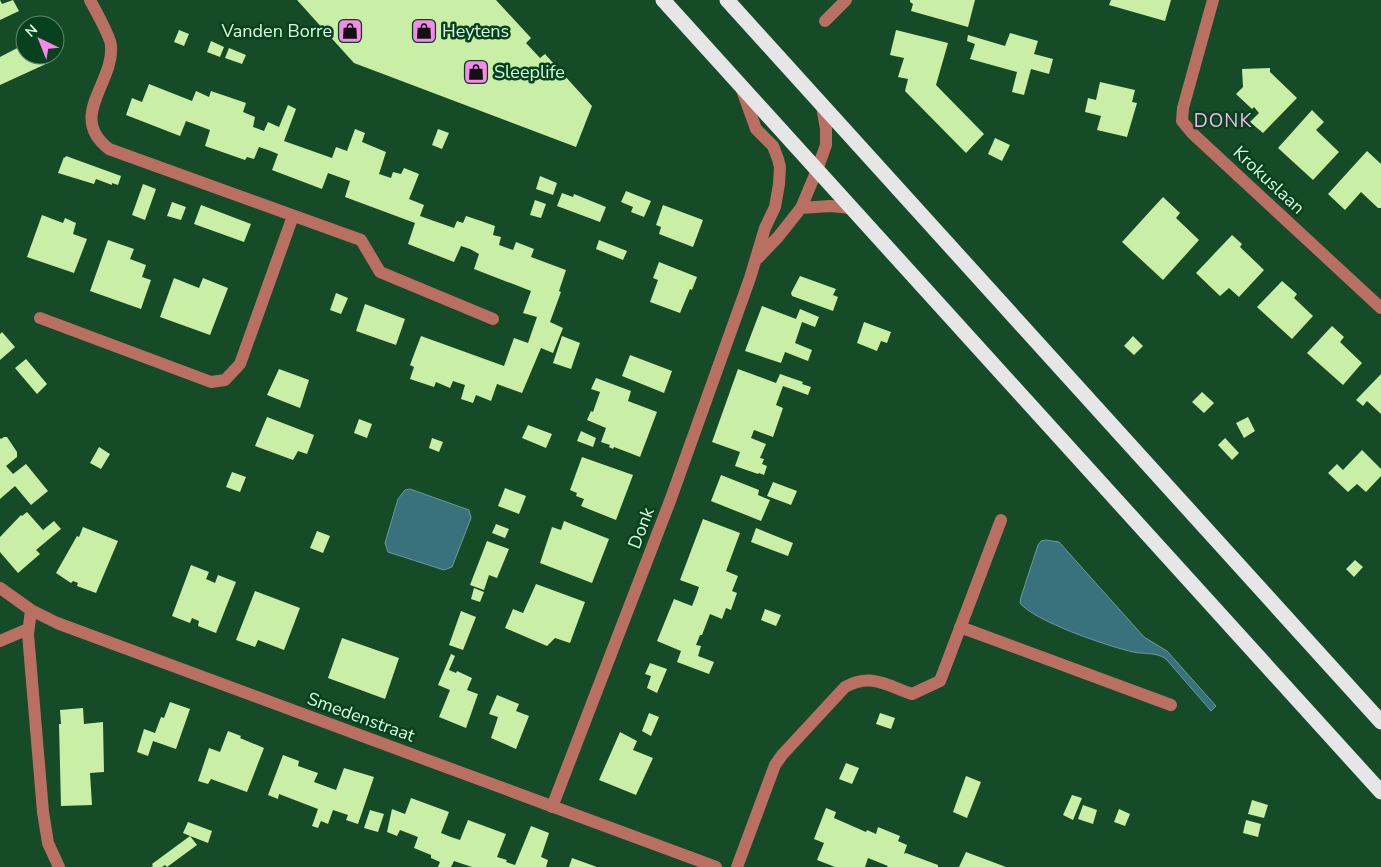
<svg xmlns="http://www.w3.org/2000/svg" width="1381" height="867" font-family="'Nunito Sans',sans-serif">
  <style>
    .water { fill: #39727c; stroke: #699b9a }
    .building { fill: #c9efa7 }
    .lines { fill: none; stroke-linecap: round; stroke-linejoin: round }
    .minor { stroke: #b96f62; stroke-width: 12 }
    .highway { stroke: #e6e6e6; stroke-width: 15 }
    .labels { text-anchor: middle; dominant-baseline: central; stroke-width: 5; stroke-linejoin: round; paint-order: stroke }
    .poi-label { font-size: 18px; fill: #d8fbdf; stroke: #08411e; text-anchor: start }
    .street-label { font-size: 18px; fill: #d8fbdf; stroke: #08411e }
    .neighbourhood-label { font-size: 19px; letter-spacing: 1px; fill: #f4b6ec; stroke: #08411e }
  </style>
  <rect width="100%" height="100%" fill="#164b28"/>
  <path class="water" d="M410,489L469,510L471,518L452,567L444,570L388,552L385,543L398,499L405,490Z
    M1046,540L1059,542L1144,637L1167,651L1216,706L1211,711L1166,659C1155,651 1141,655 1129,651C1105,645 1034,621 1020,603L1021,597L1038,545L1041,541Z"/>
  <path class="building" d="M0,0L2,4L13,0L19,11L0,20Z
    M297,0H496L531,38L526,43L540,58L545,54L592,106L576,147L354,63Z
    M910,0H975L968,27L911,11L913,4L910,2Z
    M1111,0H1171L1165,21L1109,5Z
    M179,30L189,34L184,46L174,42Z
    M896,30L948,43L936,85L984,134L966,153L905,91L908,79L898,77L904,58L890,55Z
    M1010,33L1038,41L1034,54L1053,59L1049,74L1031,69L1024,95L1012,92L1017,72L970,59L975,44L967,41L968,35L1005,46Z
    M211,41L224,47L220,57L207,52Z
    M25,44V55H47L48,63L0,85V57Z
    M229,48L246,55L242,64L225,58Z
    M1270,68V72L1297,98L1263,133L1250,122L1259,113L1254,107L1252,109L1236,94L1243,87L1242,69Z
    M1100,82L1135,90L1132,102L1137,103L1127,137L1097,130L1101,116L1085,112L1088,98L1096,100Z
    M149,84L192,101L196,91L209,97L211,91L246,103L243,112L255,117L253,127L264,131L268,122L279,127L288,105L296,109L284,141L332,158L336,147L347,151L355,129L365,133L362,142L386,152L379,174L391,178L393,172L401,174L404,168L419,174L409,199L424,205L420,216L454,228L457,221L463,223L466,216L481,221L495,226L493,235L501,237L499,245L513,250L516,242L534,249L531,257L566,270L559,291L561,292L550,322L563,328L553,353L541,348L522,393L497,384L491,401L476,395L473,403L461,399L465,385L453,381L450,388L436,382L434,387L410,379L414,367L410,365L421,336L504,366L514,338L528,343L537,317L523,313L531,291L474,269L479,254L470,249L461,246L454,262L408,244L415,223L345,197L350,181L328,173L322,189L272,170L278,154L268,150L259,147L254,159L247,157L245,160L205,146L210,130L186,121L180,136L126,115L132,98L142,102Z
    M1312,110L1324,122L1316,130L1339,152L1313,180L1278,148Z
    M438,129L449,133L442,149L432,145Z
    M995,138L1010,145L1002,161L988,154Z
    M1367,151L1381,164V208H1378L1361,192L1345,210L1328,194Z
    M66,156L121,176L118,185L112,183V185L96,179L94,184L58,173L64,157L65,158Z
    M540,176L557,183L553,195L536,189Z
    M143,184L156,189L145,220L132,215Z
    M626,191L651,201L644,217L631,212L633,207L621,202Z
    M562,193L573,197L574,194L606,207L600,222L557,206Z
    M1163,197L1180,213L1176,218L1199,240L1163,280L1122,242Z
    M535,200L546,204L541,218L530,215Z
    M172,202L186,207L181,220L167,216Z
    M201,205L251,224L244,242L194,224Z
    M663,205L703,220L693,247L659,234L661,227L656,225Z
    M42,215L63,223L65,218L76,223L73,234L87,239L74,273L27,257Z
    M1232,235L1242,244L1240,247L1264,270L1239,297L1229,288L1220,296L1196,273Z
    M108,240L134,249L130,259L146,265L142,277L151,280L141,309L90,291Z
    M599,240L627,251L623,260L596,249Z
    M659,262L697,277L692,290L690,289L680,313L650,302L658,280L653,278Z
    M800,276L836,289L833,295L838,297L833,311L792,296L791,293Z
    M174,278L199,288L203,278L228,288L210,335L160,317Z
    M1282,281L1297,294L1294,298L1313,316L1292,339L1257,307Z
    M336,293L348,298L341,314L330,310Z
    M365,304L405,319L396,345L356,331Z
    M762,306L796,319L800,309L819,317L815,327L802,322L795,343L812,350L808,361L785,352L781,363L745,351Z
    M864,322L891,332L887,343L881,341L877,351L857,343Z
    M1332,326L1344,337L1340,342L1362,363L1343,385L1307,353Z
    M2,332L15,347L0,360V334Z
    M562,336L580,343L571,369L553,363Z
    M1133,336L1143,346L1134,355L1124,346Z
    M630,355L672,371L664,393L622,376Z
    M26,359L47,384L37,394L15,368Z
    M279,369L309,380L300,408L267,395Z
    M738,369L776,383L780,374L803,382L802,384L811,387L808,395L783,386L776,405L783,408L773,437L754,430L751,438L766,444L760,458L764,459L762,464L767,466L764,475L759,473L758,474L735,466L740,452L712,442Z
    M1381,374V414L1367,401L1363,406L1356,400Z
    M596,378L631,391L628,401L657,412L640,457L614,447L613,449L609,447L610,445L601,442L606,428L587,420L591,411L593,412L600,392L591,389Z
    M1202,392L1214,403L1204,413L1192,402Z
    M267,417L314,435L307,454L298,451L293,460L255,446Z
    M1248,417L1255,431L1244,438L1236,423Z
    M359,419L372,424L367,438L354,433Z
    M528,425L552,434L546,448L522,438Z
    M581,431L596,438L593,447L577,441Z
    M4,437H7L17,452V457L6,466L13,474L26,464L48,491L31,505L15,486L0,499V438L1,439Z
    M432,438L443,442L439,452L429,448Z
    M1225,438L1239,453L1232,460L1218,445Z
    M99,447L110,454L101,469L90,463Z
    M1362,450L1381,469V476L1366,492L1357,484L1348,492L1328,473L1337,464L1343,470Z
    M582,457L633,475L616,520L581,506L584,499L576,496L577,493L570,490Z
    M232,472L246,477L240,492L226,487Z
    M721,475L759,490L758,495L770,500L761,521L711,501Z
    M773,482L797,491L791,505L767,496Z
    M505,488L526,496L519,514L498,506Z
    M27,512L43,530L54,521L61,529L36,550L40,554L18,573L0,552V537L21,515L22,516Z
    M703,519L740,533L726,571L738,576L732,591L737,593L731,610L726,608L722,619L710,614L702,635H700L696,645L701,646L698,656L714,662L709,674L677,662L681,651L657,641L674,599L692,606L696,596L699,587L680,580Z
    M564,521L609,539L592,583L540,563L552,527L561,530Z
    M496,524L509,529L505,538L492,533Z
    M83,527L118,541L96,593L77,586L78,583L73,581L71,583L56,573L77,536L79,537Z
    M756,528L793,543L788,556L751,542Z
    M317,531L330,536L323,553L310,548Z
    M487,541L509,549L497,578L489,575L484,590L470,585Z
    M1355,560L1363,567L1354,577L1346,569Z
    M191,565L209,572L206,579L215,583L218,575L236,582L216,633L198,626L199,621L192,618L190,623L172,616Z
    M536,584L585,602L570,643L555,638L547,646L505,628L513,609L523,613Z
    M474,588L484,592L480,602L471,599Z
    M255,591L300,608L284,650L258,640L255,647L236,640Z
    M765,609L781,615L776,626L761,620Z
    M461,611L476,617L463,650L449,645Z
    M342,638L399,658L385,699L328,678Z
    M451,654L455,656L449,670L456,673L457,671L472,678L467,690L478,694L466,728L439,717L450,690L438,685Z
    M650,663L667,669L657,693L647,688L651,676L645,674Z
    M497,695L519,704L516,711L529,716L516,749L491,738L498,717L489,714Z
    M170,702L190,709L176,749L153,741L148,756L137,752L144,729L155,733L161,717L164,718Z
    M83,708L84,724L103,722L104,772L90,773L92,805L61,806L59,724H61L60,710Z
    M649,713L659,717L651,736L642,731Z
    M880,713L895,718L891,729L876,724Z
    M228,731L241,736L240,738L264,748L247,792L211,779L208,784L198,781L209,748L220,752Z
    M620,732L637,741L633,750L653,758L636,795L599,780Z
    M283,755L299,761L298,766L318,773L314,782L336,790L344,768L374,777L358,824L346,820L348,815L333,810L328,824L321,821L318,828L312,826L318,809L279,794L278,799L268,795Z
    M846,763L859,768L852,784L839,779Z
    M966,776L981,782L967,818L953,812Z
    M1072,795L1082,798L1073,820L1063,815Z
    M411,798L449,812L441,833L451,837L460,840L468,820L506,834L497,857L507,860L506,862L515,865L531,826L549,833L541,857L548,860L546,867H472L454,861L451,867H438L440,862L431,858V855L414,848L418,837L400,830L397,836L387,832L392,809L405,814Z
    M1252,800L1268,805L1264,818L1248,814Z
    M1083,805L1097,810L1093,824L1078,819Z
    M826,808L836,812L834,818L866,832L867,830L876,834L878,827L900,836L898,841L907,845L904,854L906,853L938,865V867H887L888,866L868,858L865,867H835L817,860L824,843L814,839Z
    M1119,809L1130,814L1125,826L1114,822Z
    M370,810L384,814L378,832L364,828Z
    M1246,820L1261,824L1258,837L1243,833Z
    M188,822L212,831L208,843L190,836L197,845L167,867L165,865L162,867H151L153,866L152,864L190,836L183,833Z
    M966,852L1006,867H959Z
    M572,858L597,867H569Z"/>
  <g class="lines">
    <path class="minor" d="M90,0C95,10 111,37 111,46C114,84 67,116 109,149L361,240L380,272L493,319
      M1213,0L1183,108L1182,121L1192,133L1381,308
      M825,21L846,0
      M801,208L830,206L851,208
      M758,258L778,237L801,208L817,170L826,145V129L822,106
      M40,318L211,382L225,380L240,364L293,216
      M0,588L31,610L57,623L716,867
      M31,610L28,634L43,812L48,843L59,867
      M960,627L1171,705
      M0,641L28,629
      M552,807L670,501L750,278L765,228L775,207L779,184L780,167L778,159L773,146L756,129L742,90
      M737,867L775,765L782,755L845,687C871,673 886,685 912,694L940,681L1001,520"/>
    <path class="highway" d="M663,0L1381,792
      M727,0L1381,722"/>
  </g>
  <defs>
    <symbol id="shop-square" viewBox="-11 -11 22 22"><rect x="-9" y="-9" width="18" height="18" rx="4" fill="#f788ec" stroke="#08411e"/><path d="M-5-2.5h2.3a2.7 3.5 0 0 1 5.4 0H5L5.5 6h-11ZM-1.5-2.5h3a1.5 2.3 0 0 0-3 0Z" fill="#111"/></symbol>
  </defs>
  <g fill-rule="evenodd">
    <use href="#shop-square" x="336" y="17" width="28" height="28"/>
    <use href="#shop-square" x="410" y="17" width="28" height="28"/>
    <use href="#shop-square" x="462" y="58" width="28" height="28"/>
  </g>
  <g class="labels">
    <g class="poi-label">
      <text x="332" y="31" text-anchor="end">Vanden Borre</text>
      <text x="442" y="31">Heytens</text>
      <text x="494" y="72">Sleeplife</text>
    </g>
    <g class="street-label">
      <text transform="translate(1269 180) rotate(43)">Krokuslaan</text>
      <text transform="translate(641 528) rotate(-69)">Donk</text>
      <text transform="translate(361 717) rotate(20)">Smedenstraat</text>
    </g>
    <g class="neighbourhood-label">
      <text x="1223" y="121">DONK</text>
    </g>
  </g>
  <g transform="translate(40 40) rotate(317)"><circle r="24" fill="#08411e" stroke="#5b8b6b"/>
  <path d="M0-4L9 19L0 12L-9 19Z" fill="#f788ec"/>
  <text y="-8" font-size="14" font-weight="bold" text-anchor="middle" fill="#d8fbdf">N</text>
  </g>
</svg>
